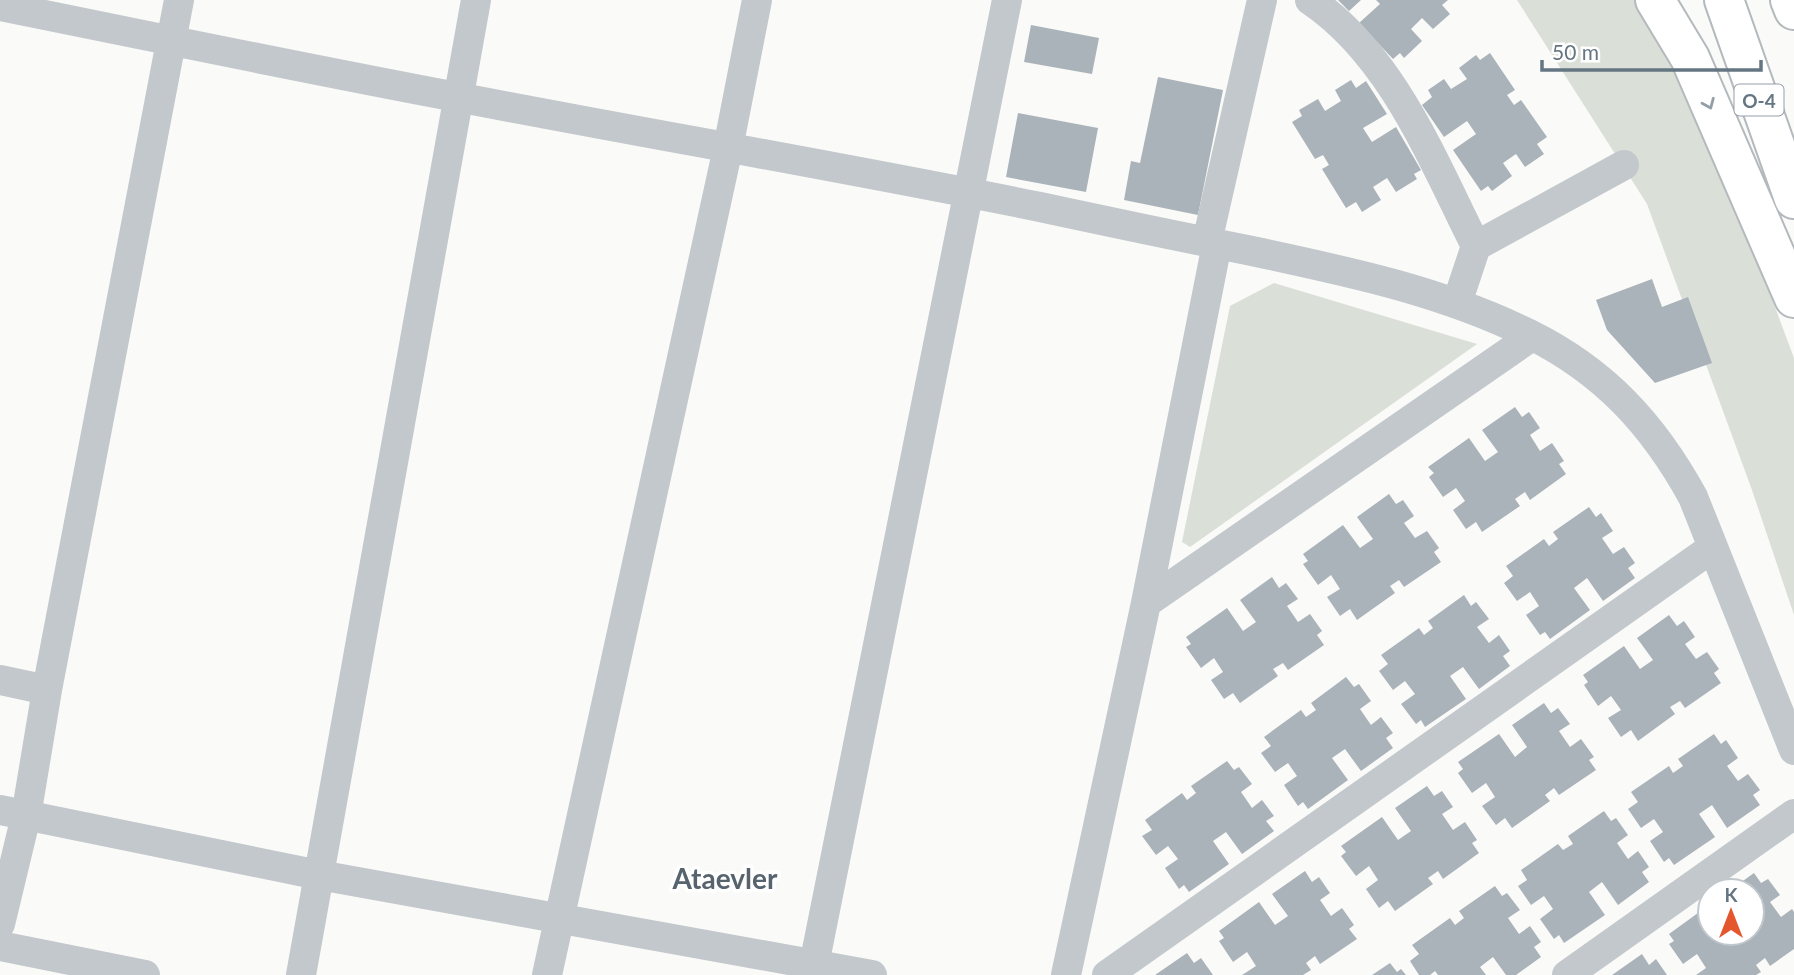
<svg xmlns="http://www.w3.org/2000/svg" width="1794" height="975" font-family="Lato,sans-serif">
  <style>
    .green { fill: #dadfd7 }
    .building { fill: #aab3b9 }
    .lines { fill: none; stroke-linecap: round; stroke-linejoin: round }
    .motorway-casing { stroke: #b4b9bd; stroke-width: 42 }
    .minor { stroke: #c3c8cc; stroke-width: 30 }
    .motorway { stroke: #fff; stroke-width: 38 }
    .oneway { stroke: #939fa8 }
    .labels { text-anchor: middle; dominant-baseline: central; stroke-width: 7; stroke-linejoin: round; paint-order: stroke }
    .shield { fill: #fff; stroke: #939fa8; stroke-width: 2 }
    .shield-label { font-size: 19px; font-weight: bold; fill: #657683 }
    .district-label { font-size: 28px; font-weight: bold; fill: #57646e; stroke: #fff }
  </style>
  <rect width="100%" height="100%" fill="#fafaf8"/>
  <path class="green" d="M1517,0H1636L1666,44L1730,187L1794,358V615L1752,490L1647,204Z
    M1274,283L1477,344L1190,547L1182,542L1230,306Z"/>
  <path class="building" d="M1338,0H1361L1349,11Z
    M1376,0H1448L1442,5L1450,14L1433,29L1422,18L1411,29L1422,41L1404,58L1400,53L1393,59L1359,23L1380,4Z
    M1031,25L1099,38L1092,74L1024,62Z
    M1490,53L1515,90L1507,95L1514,105L1521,100L1547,137L1537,144L1544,154L1525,167L1516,154L1503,163L1512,176L1492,191L1488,186L1481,191L1453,150L1476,134L1467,121L1444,137L1422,105L1432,97L1428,90L1444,79L1451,89L1467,79L1459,68L1476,55L1480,60Z
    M1158,77L1223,90L1198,215L1124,200L1131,161L1140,163Z
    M1351,80L1356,88L1366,81L1387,114L1363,128L1372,142L1396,127L1421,170L1414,174L1417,179L1396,192L1387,178L1373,187L1381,200L1362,212L1356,202L1346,208L1322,169L1329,165L1323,155L1315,159L1292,122L1302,116L1299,110L1318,99L1325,111L1341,101L1335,90Z
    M1018,113L1098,128L1086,192L1006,177Z
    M1652,279L1662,307L1688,297L1712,363L1655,383L1607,330L1596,300Z
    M1515,407L1522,417L1529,412L1540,428L1530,435L1540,451L1552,443L1564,461L1559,464L1566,474L1530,500L1525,492L1515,499L1520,506L1482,532L1476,522L1466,529L1453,510L1465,501L1456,488L1443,497L1429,477L1434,473L1428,467L1469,438L1485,461L1498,452L1482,430Z
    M1389,494L1396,504L1403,500L1414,516L1404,523L1415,538L1427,531L1439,548L1434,552L1441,562L1404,587L1399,580L1390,586L1395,593L1357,620L1350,609L1340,616L1327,597L1340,589L1331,575L1318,585L1303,564L1308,561L1303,554L1343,525L1360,548L1373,539L1357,517Z
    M1589,507L1596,517L1601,513L1613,531L1602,538L1613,554L1624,547L1635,563L1628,568L1635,578L1603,601L1587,578L1574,588L1590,610L1550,639L1545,632L1540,635L1526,615L1539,606L1530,592L1517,601L1504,583L1513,576L1506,566L1544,539L1549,546L1558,539L1553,532Z
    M1272,577L1279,588L1286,583L1298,599L1287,606L1298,622L1310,614L1322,631L1317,635L1324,645L1288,670L1283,663L1273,669L1278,676L1240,703L1233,693L1224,699L1211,680L1223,672L1214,658L1201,668L1186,647L1191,644L1186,637L1227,608L1243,631L1256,622L1240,600Z
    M1464,595L1471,606L1476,602L1489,619L1477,627L1489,643L1499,635L1510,651L1503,656L1510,666L1479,689L1463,667L1450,676L1466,699L1425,727L1421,720L1416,724L1401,704L1415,694L1405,681L1393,690L1379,671L1388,664L1381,655L1419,628L1424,635L1433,628L1428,621Z
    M1669,615L1677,626L1684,621L1695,637L1685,644L1696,659L1707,652L1719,669L1714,673L1721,683L1685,708L1680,701L1670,707L1675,714L1638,741L1631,730L1621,737L1608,718L1621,710L1611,696L1598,706L1584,685L1588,682L1583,675L1624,646L1640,669L1653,660L1637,638Z
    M1346,677L1354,687L1359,684L1371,701L1360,709L1371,725L1381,717L1393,733L1386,738L1393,748L1361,771L1345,749L1332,758L1348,780L1308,809L1303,802L1298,806L1284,785L1297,776L1288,763L1275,772L1261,753L1271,746L1264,737L1301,710L1306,717L1316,710L1311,703Z
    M1544,703L1551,713L1558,708L1570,724L1559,731L1570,747L1581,739L1594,757L1589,760L1596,770L1559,795L1554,788L1545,795L1550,801L1512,828L1505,818L1496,825L1482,806L1495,797L1486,783L1472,793L1458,773L1463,769L1458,762L1499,734L1515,757L1527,747L1512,725Z
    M1714,734L1721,744L1726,740L1738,758L1727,766L1738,781L1748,774L1760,790L1753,795L1760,805L1727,828L1712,805L1699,814L1715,837L1674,865L1669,858L1664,862L1650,841L1663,832L1654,819L1641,828L1628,809L1638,802L1631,792L1669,766L1673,773L1683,766L1678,759Z
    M1227,761L1234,770L1239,767L1252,784L1241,792L1252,808L1262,800L1274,816L1266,821L1274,831L1242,854L1226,832L1213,841L1229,864L1189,892L1184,885L1179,889L1165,868L1178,859L1168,846L1156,855L1142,836L1152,830L1145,820L1182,793L1187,800L1196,793L1191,786Z
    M1427,786L1434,796L1442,791L1453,807L1442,814L1453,830L1465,822L1477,840L1472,843L1479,853L1443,879L1438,871L1428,878L1433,884L1395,911L1388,901L1379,908L1366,889L1378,880L1369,866L1356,876L1341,856L1346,852L1341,846L1382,817L1398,840L1411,831L1395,808Z
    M1604,811L1611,821L1616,818L1628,835L1617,843L1628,859L1638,851L1649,867L1642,872L1649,882L1618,905L1602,882L1589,892L1605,915L1564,943L1559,935L1554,939L1540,919L1553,909L1544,896L1531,905L1518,886L1527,880L1521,870L1558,844L1563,850L1573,844L1568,836Z
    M1305,871L1312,882L1319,877L1330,893L1320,900L1331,916L1342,908L1354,925L1349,929L1357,939L1320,964L1315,956L1306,963L1311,970L1303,975H1242L1256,966L1247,952L1233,962L1219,941L1224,938L1219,931L1259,902L1275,925L1288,916L1272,894Z
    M1754,873L1761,883L1768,879L1780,895L1770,902L1781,917L1792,909L1794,912V949L1770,966L1765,958L1756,965L1761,972L1756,975H1696L1706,968L1697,954L1683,964L1669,944L1674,941L1669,934L1709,905L1710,933H1752V891H1729Z
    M1495,886L1502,896L1507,893L1520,910L1508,918L1519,934L1530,926L1541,942L1534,947L1541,957L1516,975H1506L1493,957L1480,967L1486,975H1438L1435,971L1430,975H1419L1410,961L1419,954L1412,945L1450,918L1455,925L1464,918L1459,911Z
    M1187,953L1194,963L1201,958L1213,975H1155Z
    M1642,954L1649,965L1656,959L1667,975H1612Z
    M1390,963L1397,972L1401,969L1406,975H1372Z"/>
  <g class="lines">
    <defs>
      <path id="motorway" d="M1655,0L1690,58L1794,298
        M1724,0L1794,199
        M1790,0L1794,10"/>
    </defs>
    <use href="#motorway" class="motorway-casing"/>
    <path class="minor" d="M1310,0C1392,55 1433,161 1476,246L1457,303
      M0,6C154,37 307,69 462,98C654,135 848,168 1040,207C1110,222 1181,237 1252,251C1346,271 1442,291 1529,334C1604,371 1653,424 1693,497L1794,750
      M1207,242L1262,0
      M1476,246L1624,165
      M1146,603L1532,336
      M0,680L47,690
      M0,810L319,875L872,975
      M0,924L26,816L47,690L179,0
      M0,946L145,975
      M301,975L476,0
      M547,975L728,148L757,0
      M812,975L1007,0
      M1066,975L1146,603L1217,244
      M1107,975L1712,548
      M1567,975L1794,814"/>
    <use href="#motorway" class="motorway"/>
  </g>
  <defs><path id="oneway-chevron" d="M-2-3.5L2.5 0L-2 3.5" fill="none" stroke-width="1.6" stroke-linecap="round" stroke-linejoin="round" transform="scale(1.75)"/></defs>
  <use class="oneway" href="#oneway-chevron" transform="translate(1709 104) rotate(67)"/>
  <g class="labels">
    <rect class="shield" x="1734.5" y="84.5" width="49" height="31" rx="5"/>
    <g class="shield-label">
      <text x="1759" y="100">O-4</text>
    </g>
    <g class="district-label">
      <text x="725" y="878">Ataevler</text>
    </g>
  </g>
  <g transform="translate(1731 912)"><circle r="33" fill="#ffffff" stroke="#c1c8cd" stroke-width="2"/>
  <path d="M0-5L12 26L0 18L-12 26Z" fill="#e4572e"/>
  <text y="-10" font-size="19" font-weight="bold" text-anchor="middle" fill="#657683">K</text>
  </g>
  <path d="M1542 60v10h219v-10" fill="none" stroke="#657683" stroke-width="3.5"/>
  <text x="1552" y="60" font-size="21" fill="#657683" stroke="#ffffff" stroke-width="5" paint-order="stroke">50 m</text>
</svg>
